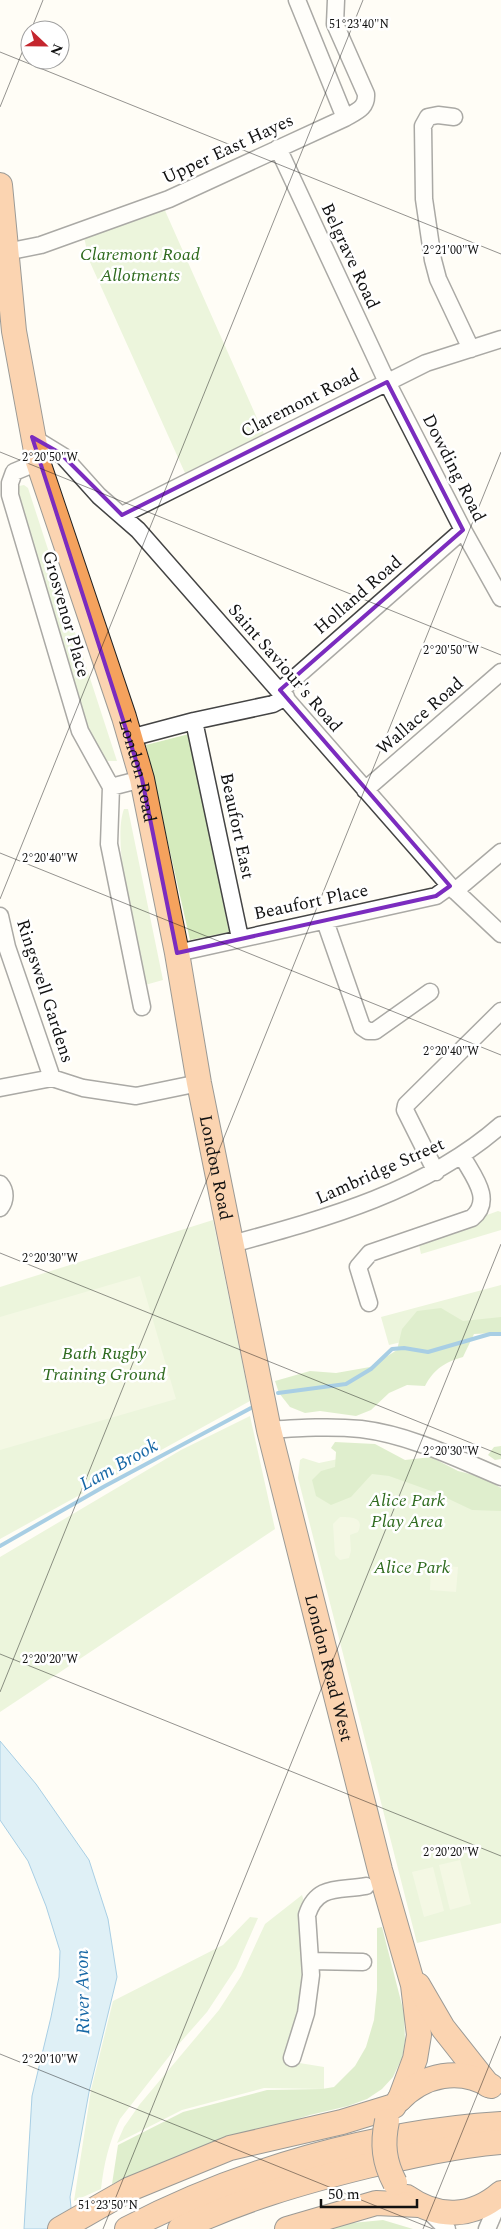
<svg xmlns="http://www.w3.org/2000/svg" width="501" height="2229" font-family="Spectral,serif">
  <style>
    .green { fill: #d5ebbd }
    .forest { fill: #b9dc9c }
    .pitch { fill: #e6f2cf }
    .water { fill: #b9e0f7; stroke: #3f96cf }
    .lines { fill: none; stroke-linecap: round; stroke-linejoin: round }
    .stream { stroke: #3f96cf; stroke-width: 4 }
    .minor-casing { stroke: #444; stroke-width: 19 }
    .highway-casing { stroke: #222; stroke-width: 26 }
    .minor { stroke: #fff; stroke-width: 16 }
    .highway { stroke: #f5a25d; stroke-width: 24 }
    .highway-bridge-casing { stroke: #222; stroke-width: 26; stroke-linecap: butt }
    .highway-bridge { stroke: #f5a25d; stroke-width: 24 }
    .marked { fill: none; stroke: #7b2cbf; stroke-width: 4; stroke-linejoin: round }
    .ticks { fill: none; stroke: #111; stroke-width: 1; stroke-opacity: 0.45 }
    .labels { text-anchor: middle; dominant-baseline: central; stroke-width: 5; stroke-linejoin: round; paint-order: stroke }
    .street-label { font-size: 18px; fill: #111; stroke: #fff }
    .park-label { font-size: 18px; font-style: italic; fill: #2f6b1f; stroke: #fff }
    .water-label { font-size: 19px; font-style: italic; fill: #1768a6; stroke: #fff }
    .ticks-label { font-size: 12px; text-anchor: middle; fill: #111; stroke: #fff; stroke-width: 5; stroke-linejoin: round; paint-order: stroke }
  </style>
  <rect width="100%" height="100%" fill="#fffdf5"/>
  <path class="green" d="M163,206L264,434L185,473L89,260L84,237Z
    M24,485L28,488L117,761H103L92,748L17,491L19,486Z
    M189,734L229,932L190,940L146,745Z
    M124,809H128L163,980L145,985C137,945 111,843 124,809Z
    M498,1211L501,1212V1230L421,1254L418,1240Z
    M213,1220L250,1401L0,1539V1287Z
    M501,1285V1321L492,1320L389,1345L381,1317Z
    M250,1416L275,1529L0,1712V1557L181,1450Z
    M303,1458L319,1463L343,1458L501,1493V1923L417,1943L298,1478L300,1460Z
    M302,1895L304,1902L298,1915L303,1979L302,2001L287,2061L324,2067V2089L264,2088L182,2110L117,2143L124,2127L140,2104L219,2010L241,1976L265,1924Z
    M250,1917L258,1918L236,1968L207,2012L178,2045L120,2119C109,2142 104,2163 101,2189L74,2201L91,2090L113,2001L223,1945Z"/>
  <path class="forest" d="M441,1308L463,1321L501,1317V1336L495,1333L474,1334L463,1357C445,1362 434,1369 425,1386L407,1385L389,1393L371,1410L356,1416L320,1411L305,1413L290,1407L279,1393L275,1381L310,1371L336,1373L370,1367L397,1350L402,1329L417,1311Z
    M335,1442L375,1444L405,1460L431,1457L458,1471L482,1477L501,1488V1511L472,1510L434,1492L389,1476L372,1474L351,1497L331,1505L316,1496L312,1480L321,1471L335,1467L336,1452L331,1448Z
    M501,1446V1459L495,1460L488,1455L494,1447Z
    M382,1927L404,2013L405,2041L402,2058L393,2077L382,2089L367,2099L348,2106L310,2115L191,2152L112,2184L118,2145L183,2112L267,2090L322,2089L334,2087L355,2066L366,2047L374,2020L377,1990V1928Z
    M383,2220L413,2229H326L352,2223Z"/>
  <path class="pitch" d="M140,1276L176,1399L0,1450V1317Z
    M340,1517C351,1517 365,1517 358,1532L350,1535L351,1551L349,1558L340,1560L335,1555L333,1524Z
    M431,1565L458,1567L456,1592L430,1590Z
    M460,1860L471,1904L450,1910L439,1865Z
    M433,1867L444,1911L424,1917L412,1872Z"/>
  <path class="water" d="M0,1741L36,1784L89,1860L108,1919L117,1977L89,2092L70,2197L73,2229H24L32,2096L51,2017L59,1977L60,1951L46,1906L28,1861L0,1820Z"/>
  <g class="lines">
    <path class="stream" d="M278,1393L346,1384L371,1369L392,1349L404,1348L428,1352L490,1334H501
      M0,1546L105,1486L251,1408"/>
    <defs>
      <path id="minor" d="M336,0L335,24L366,94C367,108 357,111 345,118
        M454,117L438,115L428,117L423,126L424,199L433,260L438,279L471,349
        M278,148L387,382L463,530L501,598
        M6,252L41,245L169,199L345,118L297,0
        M32,437L63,456L99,496L138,530L450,886L501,934
        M38,462L14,472L10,483V495L80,731L111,787
        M122,515L426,363L501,339
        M280,691L463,530
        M194,721L240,938
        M130,738L194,721L273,704L286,697
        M142,779L111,787L109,844L142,1007
        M365,790L501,672
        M455,891L501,852
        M0,916L7,947L52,1078
        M325,921L362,1027L368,1031H375L430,992
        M177,953L436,896L450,886
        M0,1088L52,1078L83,1088L136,1096L199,1083
        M436,1172L405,1110L406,1105L501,1011
        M0,1184C6,1191 6,1200 0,1208
        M232,1244C327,1218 426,1191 501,1125
        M369,1303L358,1267L370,1253L472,1218C494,1200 473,1176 462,1156
        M269,1430C300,1428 330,1426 361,1429C410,1435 456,1458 501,1477
        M310,1961L363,1962
        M292,2058L306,2013L311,1975L307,1915C317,1884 339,1891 366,1886
        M426,2208L447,2229
        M487,2229L501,2196"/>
      <g id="highway">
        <path id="s1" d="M0,185L14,331L38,462L124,717L142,779L177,953L199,1083L269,1430L380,1870L413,1985L419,2035L415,2059L400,2099"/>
        <path d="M418,1985L443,2028L488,2085"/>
        <path d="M399,2100C424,2074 460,2067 491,2086"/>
        <path d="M407,2197C438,2219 472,2218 501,2193"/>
        <path d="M60,2229L130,2189L230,2148L342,2122L394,2106"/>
        <path d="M127,2229C240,2170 374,2132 501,2124"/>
        <path d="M180,2229C240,2200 302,2182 367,2166C411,2156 455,2146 501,2142"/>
        <path d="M287,2229L376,2203L419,2205"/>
      </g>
    </defs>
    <use href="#minor" class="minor-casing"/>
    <use href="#highway" class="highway-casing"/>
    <use href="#minor" class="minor"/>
    <use href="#highway" class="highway"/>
    <defs>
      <path id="highway-bridge" d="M387,2121C382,2144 384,2162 395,2183"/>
    </defs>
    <use href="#highway-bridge" class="highway-bridge-casing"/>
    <use href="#highway-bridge" class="highway-bridge"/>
  </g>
  <path d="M0 0H501V2229H0ZM387,382L463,530L280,690L450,886L436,896L177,953L142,779L32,437L60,453L122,515Z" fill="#fffdf5" fill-opacity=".55" fill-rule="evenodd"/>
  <path class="marked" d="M387,382L463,530L280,690L450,886L436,896L177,953L142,779L32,437L60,453L122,515Z"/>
  <path class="ticks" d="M31,30L43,0M0,52L501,254M0,107L30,33M0,452L501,655M0,853L501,1055M0,899L363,0M0,1253L501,1455M0,1654L501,1856M0,1692L501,452M0,2054L433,2229M103,2229L501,1244M423,2229L501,2036"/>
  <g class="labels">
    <g class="street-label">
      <text transform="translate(228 149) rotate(-25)">Upper East Hayes</text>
      <text transform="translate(350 256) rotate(65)">Belgrave Road</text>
      <text transform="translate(300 403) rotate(-27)">Claremont Road</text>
      <text transform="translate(454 468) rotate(63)">Dowding Road</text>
      <text transform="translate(358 595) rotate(-41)">Holland Road</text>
      <text transform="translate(66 614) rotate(74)">Grosvenor Place</text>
      <text transform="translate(285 668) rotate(49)">Saint Saviour's Road</text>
      <text transform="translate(420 716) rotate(-41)">Wallace Road</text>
      <text stroke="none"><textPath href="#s1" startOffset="604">London Road</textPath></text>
      <text transform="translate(237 826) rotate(78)">Beaufort East</text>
      <text transform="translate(311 902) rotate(-12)">Beaufort Place</text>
      <text transform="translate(45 991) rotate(72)">Ringswell Gardens</text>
      <text stroke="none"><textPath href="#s1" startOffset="1009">London Road</textPath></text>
      <text transform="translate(380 1171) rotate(-24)">Lambridge Street</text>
      <text stroke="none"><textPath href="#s1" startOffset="1522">London Road West</textPath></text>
    </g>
    <g class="park-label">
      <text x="140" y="254">Claremont Road<tspan x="140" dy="21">Allotments</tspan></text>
      <text x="104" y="1353">Bath Rugby<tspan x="104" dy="21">Training Ground</tspan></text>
      <text x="407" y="1500">Alice Park<tspan x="407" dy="21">Play Area</tspan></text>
      <text x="412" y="1567">Alice Park</text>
    </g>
    <g class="water-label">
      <text transform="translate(119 1465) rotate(-29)">Lam Brook</text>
      <text transform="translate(83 1992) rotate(-91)">River Avon</text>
    </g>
  </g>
  <g class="ticks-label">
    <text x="359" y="28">51°23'40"N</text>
    <text x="451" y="254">2°21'00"W</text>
    <text x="50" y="461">2°20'50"W</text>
    <text x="451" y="654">2°20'50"W</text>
    <text x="50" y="862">2°20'40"W</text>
    <text x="451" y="1055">2°20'40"W</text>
    <text x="50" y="1262">2°20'30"W</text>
    <text x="451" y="1455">2°20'30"W</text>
    <text x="50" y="1663">2°20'20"W</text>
    <text x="451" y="1856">2°20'20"W</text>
    <text x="50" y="2063">2°20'10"W</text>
    <text x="108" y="2209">51°23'50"N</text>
  </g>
  <g transform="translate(45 45) rotate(112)"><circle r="24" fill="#ffffff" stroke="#a0a0a0"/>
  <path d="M0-4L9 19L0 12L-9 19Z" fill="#c4262e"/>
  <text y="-8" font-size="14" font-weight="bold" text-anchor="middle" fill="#111111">N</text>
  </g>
  <path d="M321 2199v8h96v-8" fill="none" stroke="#111111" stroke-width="2.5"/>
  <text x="328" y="2199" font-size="15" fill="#111111" stroke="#ffffff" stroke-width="4" paint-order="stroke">50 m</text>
</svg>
